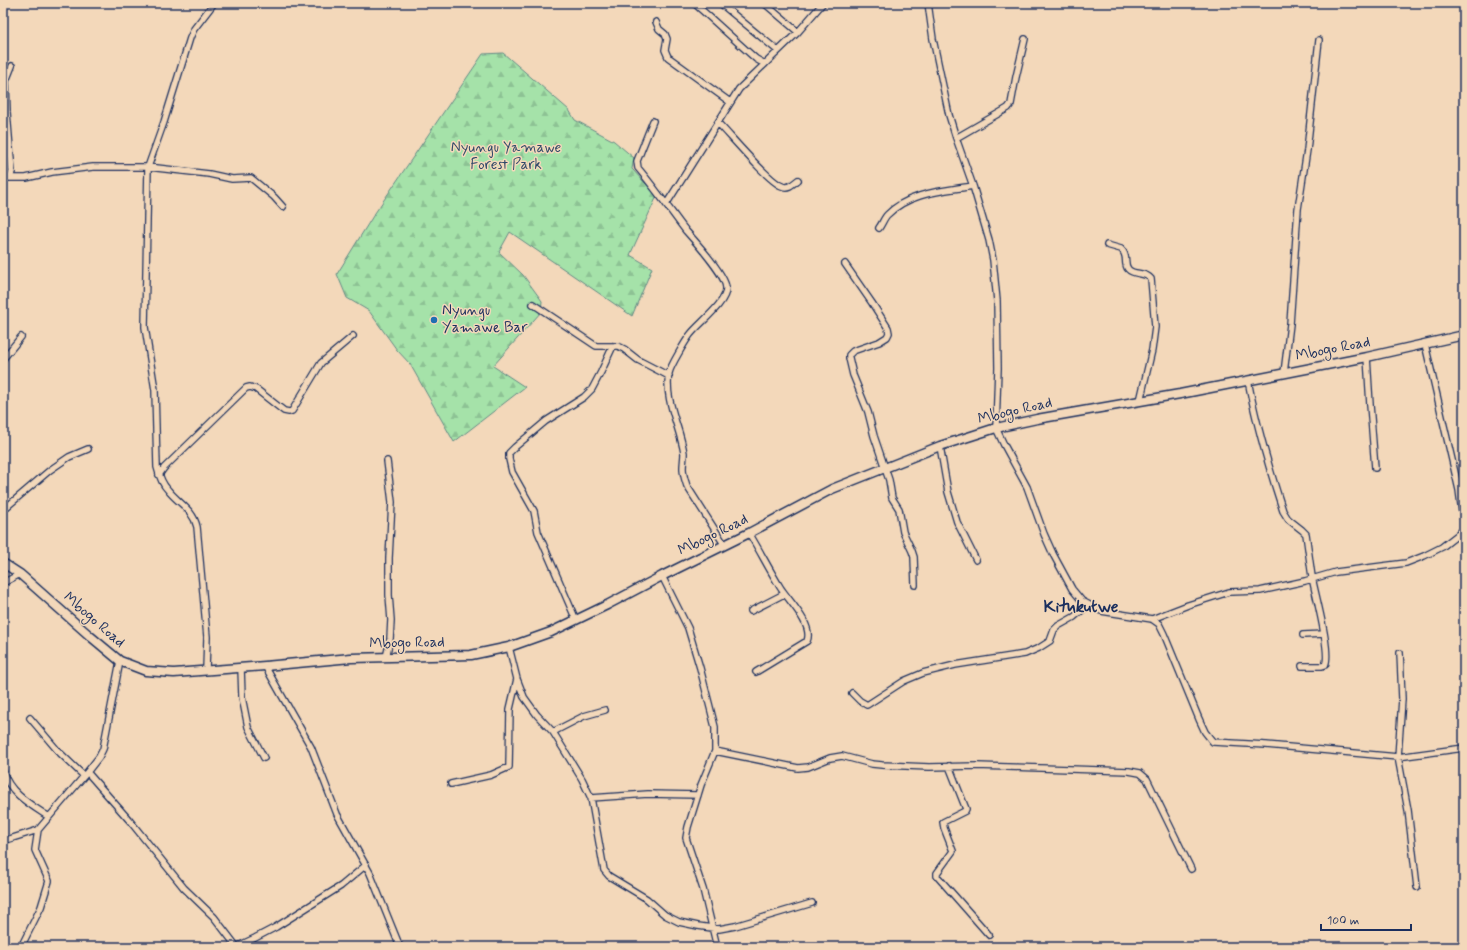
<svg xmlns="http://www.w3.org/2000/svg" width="1467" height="950" font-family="Mynerve,sans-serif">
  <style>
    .forest { fill: url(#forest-firs); stroke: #608884 }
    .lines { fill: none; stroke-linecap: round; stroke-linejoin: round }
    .minor-casing { stroke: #1b2f5e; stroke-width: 8 }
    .secondary-casing { stroke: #1b2f5e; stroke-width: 11 }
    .minor { stroke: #f3d8ba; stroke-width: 5.5 }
    .secondary { stroke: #f3d8ba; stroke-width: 8 }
    .poi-dot { fill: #1f6fb2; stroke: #f3d8ba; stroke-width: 1.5 }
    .labels { text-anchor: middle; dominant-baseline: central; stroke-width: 3; stroke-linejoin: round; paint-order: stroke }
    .park-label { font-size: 15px; fill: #304a69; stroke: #f3d8ba }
    .poi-label { font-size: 15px; fill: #1b2f5e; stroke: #f3d8ba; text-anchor: start }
    .street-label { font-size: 15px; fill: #1b2f5e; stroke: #f3d8ba }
    .quarter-label { font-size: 17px; font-weight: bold; fill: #1b2f5e; stroke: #f3d8ba }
  </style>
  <defs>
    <pattern id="forest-firs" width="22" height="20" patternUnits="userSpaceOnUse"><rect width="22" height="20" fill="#a5e2a9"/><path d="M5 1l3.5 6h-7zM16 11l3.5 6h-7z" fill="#8dc294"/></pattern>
  </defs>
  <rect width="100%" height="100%" fill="#f3d8ba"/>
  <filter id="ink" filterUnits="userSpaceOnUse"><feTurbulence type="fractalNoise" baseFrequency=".025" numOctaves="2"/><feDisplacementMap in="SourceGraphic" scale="8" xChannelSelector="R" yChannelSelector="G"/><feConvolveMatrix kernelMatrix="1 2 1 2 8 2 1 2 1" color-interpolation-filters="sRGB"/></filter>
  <g filter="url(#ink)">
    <path class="forest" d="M503,53L569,110L575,120L614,141L634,158L632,169L657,196L630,255L652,268L632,316L510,232L499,252L523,275L542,301L541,312L493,366L525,387L454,442L410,364L397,350L369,311L347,298L337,274L373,216L483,54Z"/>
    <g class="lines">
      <defs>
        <path id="minor" d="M694,3L756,59L765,64
          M720,3L778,51
          M764,3L798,32
          M928,3L933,39L949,115L956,138L973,186L989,240L993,260L997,301L998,368L996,428L1004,445L1027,487L1044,534L1053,554L1072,589L1082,601L1101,611L1152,619L1159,624L1164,634L1199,719L1205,732L1213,742L1266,745L1398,757L1464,748
          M656,22L659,29L665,34L667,39L665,50L668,57L730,102
          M653,121L637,161L638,168C655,188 670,210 686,231C695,241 726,276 726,288C727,303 698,324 690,335C685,342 671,365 669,373C664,400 680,427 684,453C684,458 683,463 683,468C683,475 685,480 687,486L724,544
          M718,123C730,135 769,182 782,186C788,189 793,184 798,180
          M956,138L1008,108L1011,104L1016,77L1025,39
          M3,178H26L52,172L93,167H148L209,174L232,179L251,178L274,197L283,207
          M10,178L12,172L7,112L6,81L12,66
          M667,203L739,89L798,32L823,3
          M879,228C882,224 884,218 887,215C909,192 944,191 973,186
          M1107,245L1121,249C1129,256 1123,263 1128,269C1134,276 1145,271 1151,279L1155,327L1152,350L1140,401
          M845,264L872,303L888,328L889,333L887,337L879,342L853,351L849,355V358L853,375L868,412L874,436L889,480L892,498L899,509L903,532L912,551L914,557L915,585
          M533,304L596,346H618L624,349L638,360L669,376
          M1367,357L1370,405L1375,468
          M3,359L21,337
          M1284,373L1290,324L1298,209L1307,150L1319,40
          M1248,380C1256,424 1269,468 1283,511L1288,519L1302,530L1306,534C1308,549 1310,563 1312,577C1315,594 1332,654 1325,665L1322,666H1302
          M940,446L948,492L957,522L976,560
          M159,475L164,468L246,388L250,387L256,389L284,411L289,412L292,411L321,363L353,336
          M3,510L50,470L69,457L88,449
          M749,533C760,551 769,569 780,587C788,600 814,625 807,641L756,672
          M662,576L688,628L700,668L715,727V751L701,785L688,827L686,838L703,889L717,947
          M3,583L20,574
          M751,611L784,594
          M1152,619L1188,605L1229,592L1260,591L1305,581L1336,572L1406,563L1424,556L1442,547L1460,533L1463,529V520L1459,490L1425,344
          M576,620L538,532L534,511L512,472L509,459V453L515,447L546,421L584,397L592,389L601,372L613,346
          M1303,635L1324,634
          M509,647L517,679L524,697L537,715L553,732L582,779L591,798L604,870L609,876L647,899L665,915L679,922L698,926L719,929L735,926L812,903
          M1400,653L1402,699L1398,757L1408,810L1417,887
          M386,658L390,639L391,620L389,595V558L392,502L387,461
          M265,666L311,747L337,814L370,873L400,947
          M241,668L242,697L248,727L264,758
          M206,670L207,637L197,527C193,509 178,503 168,490C162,484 159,475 157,467L155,390L145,327L148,167L164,122L190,38L194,29L214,3
          M852,693L860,701L867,705L904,681L923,673L955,665L1025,654L1039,648L1050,641L1054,630L1058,626L1074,617L1088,605
          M30,718L58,751L84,776L99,757L103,749L120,661
          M553,732L584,716L605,710
          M715,751L798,768L808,767L830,758L842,756L872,764L882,765L929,767L977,766L1129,771L1140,773L1147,779L1191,869
          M949,766L966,809L965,811L943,822L944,828L953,851L937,873V876L989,935
          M3,771C9,793 31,805 49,817
          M87,772L130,821L184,888L214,917L237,947
          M451,784L491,775L509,767L510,709L517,679
          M591,798L648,794L698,795
          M3,841L38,830
          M238,946L255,938L276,927L341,886L366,865
          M21,947L41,907L49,881L35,850L38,830L84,776"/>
        <path id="secondary" d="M3,563L20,574L90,636L120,661L146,671L174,673L265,666L351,658L471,655L509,647L551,632L607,605L662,576L749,533L832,489L940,446L996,428L1037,419L1180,394L1367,357L1464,335"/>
      </defs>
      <use href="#minor" class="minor-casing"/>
      <use href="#secondary" class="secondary-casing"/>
      <use href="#minor" class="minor"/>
      <use href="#secondary" class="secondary"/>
    </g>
  </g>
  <circle class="poi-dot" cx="434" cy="320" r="4"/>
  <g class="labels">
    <g class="park-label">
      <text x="506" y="148">Nyungu Yamawe<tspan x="506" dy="17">Forest Park</tspan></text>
    </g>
    <g class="poi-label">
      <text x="442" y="311">Nyungu<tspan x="442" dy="17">Yamawe Bar</tspan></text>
    </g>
    <g class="street-label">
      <text transform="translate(1333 349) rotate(-11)">Mbogo Road</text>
      <text transform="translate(1015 411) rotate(-13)">Mbogo Road</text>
      <text transform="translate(713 535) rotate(-26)">Mbogo Road</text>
      <text transform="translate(94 620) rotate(41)">Mbogo Road</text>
      <text transform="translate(407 643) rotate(-1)">Mbogo Road</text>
    </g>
    <g class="quarter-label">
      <text x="1081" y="607">Kitukutwe</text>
    </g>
  </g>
  <rect width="1467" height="950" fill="none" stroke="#f3d8ba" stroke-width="16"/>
  <rect x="8" y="8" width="1451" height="934" fill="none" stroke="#1b2f5e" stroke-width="1.5" filter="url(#ink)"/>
  <path d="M1321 924v6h90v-6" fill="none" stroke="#1b2f5e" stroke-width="2"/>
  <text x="1327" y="924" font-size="12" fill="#1b2f5e" stroke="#f3d8ba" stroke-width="3" paint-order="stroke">100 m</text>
</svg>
